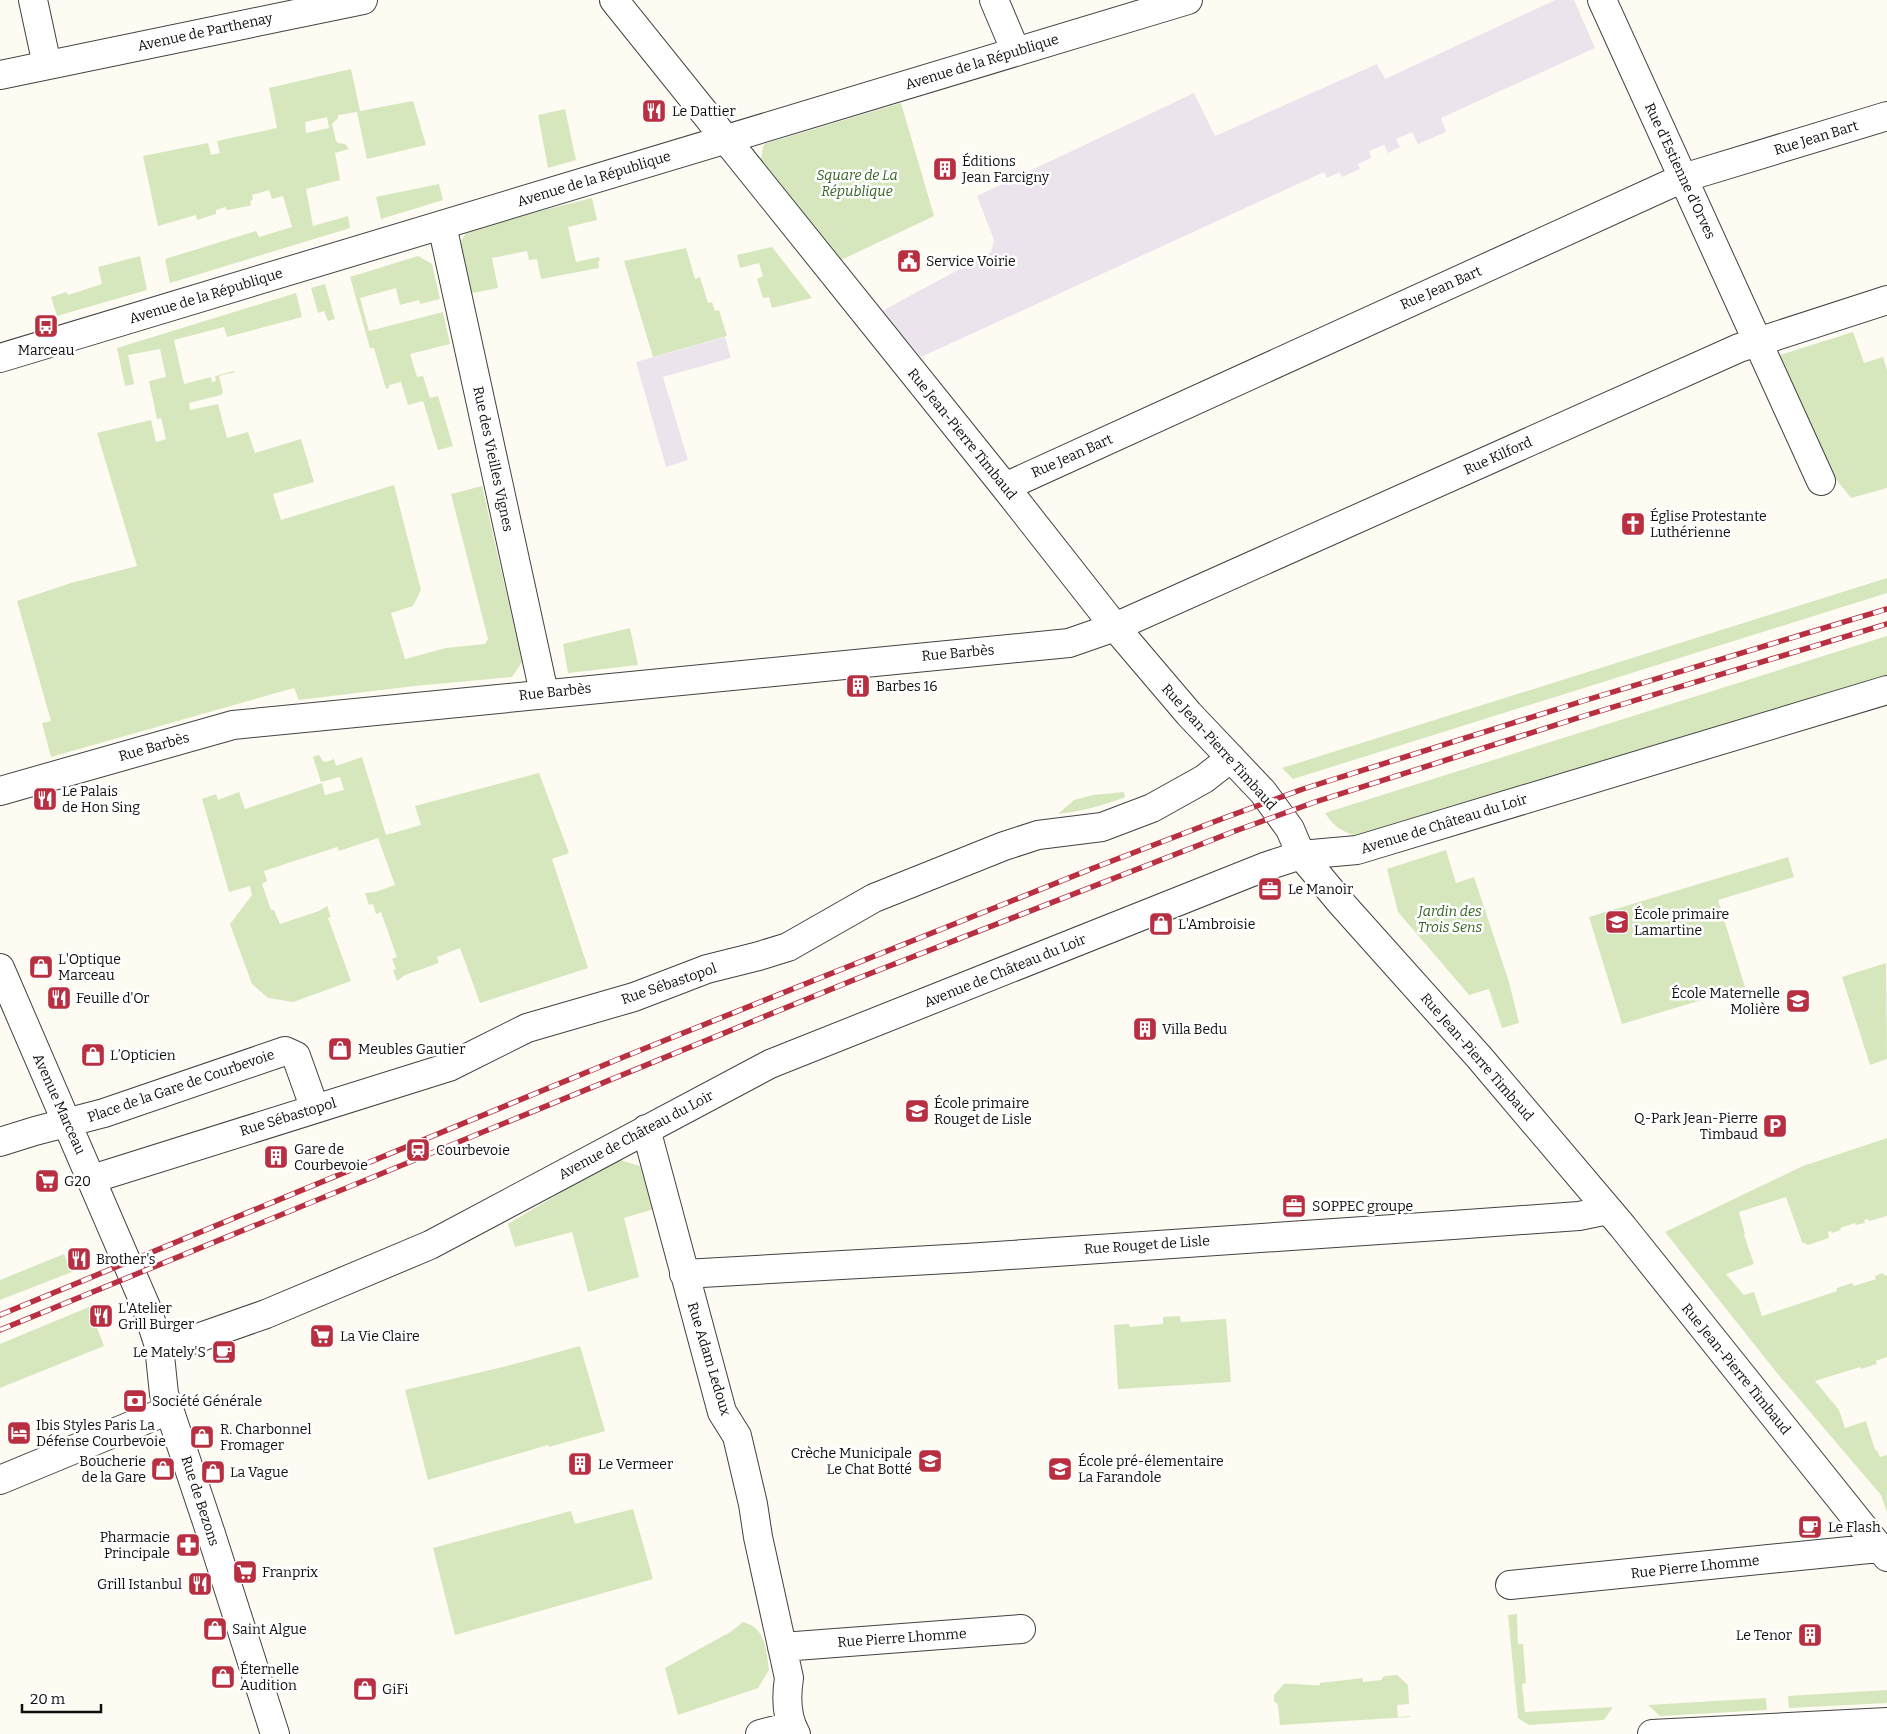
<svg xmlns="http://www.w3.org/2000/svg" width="1887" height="1734" font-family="Bitter,serif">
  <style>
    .industrial { fill: #ebe4ed }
    .green { fill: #d6e7bd; fill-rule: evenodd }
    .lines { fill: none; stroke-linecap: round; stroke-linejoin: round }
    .minor-casing { stroke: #424242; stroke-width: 30 }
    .minor { stroke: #fff; stroke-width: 28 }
    .rail-casing { stroke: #b72f41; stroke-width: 5.5 }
    .rail { stroke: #fff; stroke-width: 4; stroke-dasharray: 11; stroke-linecap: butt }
    .labels { text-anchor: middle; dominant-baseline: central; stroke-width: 5; stroke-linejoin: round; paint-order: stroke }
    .street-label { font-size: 14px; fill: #0f0f0f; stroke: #fff }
    .poi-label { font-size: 14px; fill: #0f0f0f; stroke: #fff; text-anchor: start }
    .park-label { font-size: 14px; font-style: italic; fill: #366323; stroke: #fff }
  </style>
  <rect width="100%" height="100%" fill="#fefbf2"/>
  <path class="industrial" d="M1555,0H1574L1595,48L1441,118L1446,132L1418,144L1412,132L1396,139L1400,147L1388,153L1384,145L1369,151L1371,158L1358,164L1360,169L1342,177L1340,172L1327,178L1324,172L921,357L882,311L991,252L994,240L977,196L1194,93L1215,136L1377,64L1385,79Z
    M725,337L731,358L663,377L688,460L666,467L636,362Z"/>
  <path class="green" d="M351,69L360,111L413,101L426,145L367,159L357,112L338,115V118L332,124L336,141L338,143L345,144L349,149L335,153L340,180L306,189L313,226L348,216L350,228L170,283L165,259L256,231L259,237L292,227L283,196L272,199L269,190L252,195L253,200L250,201L251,205L249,206L227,210L225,207L216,210V214L197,220L196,215L158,226L143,156L208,143L211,155L220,153L217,141L277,128L269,88ZM327,117L329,128L306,133L305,122Z
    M901,103L934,216L839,261L760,162L764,144Z
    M565,109L576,160L548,168L538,115Z
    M439,184L443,200L381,219L376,197Z
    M592,198L597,220L568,227L576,262L599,257L600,261H598L599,268L541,279L537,259L529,260L527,251L492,258L498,288L468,294L460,243L468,229Z
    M772,247L812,298L772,308L769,297L763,298L757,279L763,276L759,263L740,268L737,255Z
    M686,248L695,279L700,277L708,303L712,302L715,311L719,310L727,336L653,357L624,261Z
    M140,256L147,290L57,316L51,297L66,292L68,295L102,284L98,267Z
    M418,256L432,264L440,299L420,304L419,300L400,305L396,288L360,298L369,331L443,312L450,344L410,354L417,377L423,376L430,398L438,396L453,446L438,450L423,401L408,405L401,382L389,385V388L386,389L374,348H370L350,277Z
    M325,284L335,319L328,321L324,311L318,313L311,288Z
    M296,293L302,317L227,337L224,327L174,340L184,384L211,377L212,382L216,381L215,376L234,371L235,372L219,376L223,392L221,395L189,403L190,410L218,404L227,438L248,432L255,453L301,439L314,482L273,494L281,520L394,485L421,590L413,606L391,613L405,659L446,648L485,644L488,639L451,494L482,486L522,662L512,677L414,686L299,700L294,688L51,757L42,723L51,721L17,601L71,583L137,566L97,433L151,420L156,442L166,439L161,418L157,419L149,381L166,377L160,349L128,355L134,384L125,386L117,348Z
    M1853,332L1864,363L1883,357L1887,370V488L1851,498L1835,478L1780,355Z
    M1887,578V593L1293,779L1282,768Z
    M630,628L638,665L568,673L563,644Z
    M1887,636V681L1361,838C1345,832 1335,829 1325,813Z
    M319,755L323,761L326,762L334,759L336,766L362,757L386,835L421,825L415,806L539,773L569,853L552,859L588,968L480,1003L460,948L437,957L439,963L405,975L397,981L393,970L396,969L392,959L397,957L381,912L376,914L373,904L369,905L365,893L375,892L395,885L378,838L339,851L337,847L264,871L267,881L262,884L271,910H274L280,924L319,911L327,906L331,917L328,918L351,981L293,1002L268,998L252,984L230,924L252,895L250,886L229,892L202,799L216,794L218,800L239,792L245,809L322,783L325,795L344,790L340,777L321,782L313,757Z
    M1124,792L1125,797C1103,806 1082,811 1058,814L1074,800L1093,795Z
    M1446,850L1456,883L1474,877L1509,982L1519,1023L1502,1028L1489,989L1469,995L1398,912L1387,869Z
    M1788,857L1794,877L1718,900L1745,987L1622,1024L1589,917Z
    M1886,963L1887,1059L1870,1065L1842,977Z
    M1887,1138V1216L1869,1221L1868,1219L1864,1220L1865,1223L1856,1225L1855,1223L1840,1228L1841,1230L1832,1233L1831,1231L1828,1232L1829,1238L1808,1245L1802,1242L1786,1197L1739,1212L1745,1234L1744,1235L1754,1264L1726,1274L1744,1295L1754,1292L1762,1316L1837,1291V1288L1852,1283L1854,1286L1876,1279L1875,1276L1883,1273L1885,1276L1887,1275V1357L1876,1361L1877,1364L1861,1369L1860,1367L1815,1381L1839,1410L1845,1428L1866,1421L1875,1450H1877L1880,1457L1887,1455V1512L1881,1495L1777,1373L1665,1232L1803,1166Z
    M617,1159L640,1166L654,1209L624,1218L639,1277L588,1292L572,1232L515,1247L508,1224Z
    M64,1254L72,1272L0,1300V1280Z
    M89,1307L104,1346L0,1388V1344Z
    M1180,1316L1181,1322L1226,1319L1231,1382L1118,1389L1114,1325L1129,1324L1130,1327L1163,1324V1317Z
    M580,1346L605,1431L549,1447L548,1445L428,1480L405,1390L507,1366Z
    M633,1509L653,1579L455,1635L433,1548L571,1511L575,1524Z
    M1517,1614L1518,1644H1523L1526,1683L1522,1684L1525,1712L1613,1707L1604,1720L1529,1725L1518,1718L1508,1615Z
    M743,1622C766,1628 766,1649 769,1670L758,1688L678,1715L665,1668L732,1631Z
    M1397,1675L1408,1685L1409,1704L1397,1705L1398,1717L1410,1716V1717L1280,1725L1278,1705L1274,1701V1695L1284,1684C1297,1683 1307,1686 1320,1685V1683L1363,1678V1682L1381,1680L1384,1676Z
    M1887,1690V1703L1789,1708L1788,1696Z
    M1766,1698L1767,1710L1660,1716L1648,1705Z"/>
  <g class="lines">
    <defs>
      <path id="minor" d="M33,0L47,65
        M614,0L1005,487L1115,627L1189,714L1263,792L1290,829L1301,855L1342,904L1479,1057L1623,1227L1887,1557
        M994,0L1016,52
        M1602,0L1821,481
        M0,75L363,0
        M442,225L544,693
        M0,358L1188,0
        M1005,487L1683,178L1887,116
        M0,791L233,725L1069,643L1115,627L1739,348L1887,300
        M0,968L147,1309L159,1346L164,1394L211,1534L275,1734
        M646,1129L722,1412L737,1436L753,1504L758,1537L789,1678C786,1697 786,1717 796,1734
        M0,1142L35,1131L104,1113L285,1051L296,1056L312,1101L311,1110
        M92,1179L449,1067L527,1028L634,997L707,969L759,956L788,947L874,898L1004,846L1038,835L1102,827L1152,808L1204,779L1231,758
        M684,1274L966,1258L1453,1225L1579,1216L1608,1210
        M159,1346L192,1340L266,1314L430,1245L770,1064L1267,866L1301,855L1357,850L1887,690
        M0,1480L169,1410
        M1510,1585L1879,1548
        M782,1647L1021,1629
        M760,1734L792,1726
        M1652,1734L1887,1722"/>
    </defs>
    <use href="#minor" class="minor-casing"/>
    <use href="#minor" class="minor"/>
    <defs>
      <path id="rail" d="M0,1315L626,1056L1091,869L1224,818L1303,789L1583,701L1887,609
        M0,1330L856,979L1235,831L1315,802L1587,715L1887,624"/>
    </defs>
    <use href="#rail" class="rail-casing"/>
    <use href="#rail" class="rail"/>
  </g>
  <defs>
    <symbol id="restaurant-square" viewBox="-11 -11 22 22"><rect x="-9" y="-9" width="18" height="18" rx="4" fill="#b72f41" stroke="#fff"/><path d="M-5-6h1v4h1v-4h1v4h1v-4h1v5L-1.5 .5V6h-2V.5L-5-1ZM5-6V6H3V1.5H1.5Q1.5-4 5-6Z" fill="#fff"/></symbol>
    <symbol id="building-square" viewBox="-11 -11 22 22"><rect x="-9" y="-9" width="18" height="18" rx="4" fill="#b72f41" stroke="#fff"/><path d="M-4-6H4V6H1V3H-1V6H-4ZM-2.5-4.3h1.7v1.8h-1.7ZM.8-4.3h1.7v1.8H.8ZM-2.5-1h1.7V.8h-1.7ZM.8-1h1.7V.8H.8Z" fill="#fff"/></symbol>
    <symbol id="civic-square" viewBox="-11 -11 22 22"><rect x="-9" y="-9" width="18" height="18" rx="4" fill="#b72f41" stroke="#fff"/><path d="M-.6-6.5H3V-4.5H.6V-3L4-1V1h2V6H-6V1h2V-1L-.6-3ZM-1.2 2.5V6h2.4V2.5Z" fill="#fff"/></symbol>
    <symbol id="bus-square" viewBox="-11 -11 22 22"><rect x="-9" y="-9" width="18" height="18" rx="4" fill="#b72f41" stroke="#fff"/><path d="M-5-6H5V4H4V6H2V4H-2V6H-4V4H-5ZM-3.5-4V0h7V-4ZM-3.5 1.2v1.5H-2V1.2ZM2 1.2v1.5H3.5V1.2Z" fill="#fff"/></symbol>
    <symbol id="church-square" viewBox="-11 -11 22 22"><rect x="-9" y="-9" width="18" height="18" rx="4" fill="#b72f41" stroke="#fff"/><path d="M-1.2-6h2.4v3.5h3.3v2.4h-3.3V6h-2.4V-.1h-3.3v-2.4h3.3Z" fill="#fff"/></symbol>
    <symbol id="office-square" viewBox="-11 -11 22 22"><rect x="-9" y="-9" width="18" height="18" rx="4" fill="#b72f41" stroke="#fff"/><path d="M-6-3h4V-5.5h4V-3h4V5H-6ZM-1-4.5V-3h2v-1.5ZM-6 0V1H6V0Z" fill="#fff"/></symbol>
    <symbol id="school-square" viewBox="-11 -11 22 22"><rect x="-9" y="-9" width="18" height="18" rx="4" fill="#b72f41" stroke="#fff"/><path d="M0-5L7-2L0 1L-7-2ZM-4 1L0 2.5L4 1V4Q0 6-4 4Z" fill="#fff"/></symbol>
    <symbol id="shop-square" viewBox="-11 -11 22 22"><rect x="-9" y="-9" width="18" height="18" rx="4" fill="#b72f41" stroke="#fff"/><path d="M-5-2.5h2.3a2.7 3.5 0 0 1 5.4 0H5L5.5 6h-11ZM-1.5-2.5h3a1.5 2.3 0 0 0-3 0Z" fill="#fff"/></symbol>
    <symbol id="parking-square" viewBox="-11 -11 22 22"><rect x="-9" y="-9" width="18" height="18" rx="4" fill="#b72f41" stroke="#fff"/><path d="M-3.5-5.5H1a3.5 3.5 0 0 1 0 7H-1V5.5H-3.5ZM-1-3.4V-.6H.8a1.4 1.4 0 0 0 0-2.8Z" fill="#fff"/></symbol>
    <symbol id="station-square" viewBox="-11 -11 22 22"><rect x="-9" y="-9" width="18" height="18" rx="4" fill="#b72f41" stroke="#fff"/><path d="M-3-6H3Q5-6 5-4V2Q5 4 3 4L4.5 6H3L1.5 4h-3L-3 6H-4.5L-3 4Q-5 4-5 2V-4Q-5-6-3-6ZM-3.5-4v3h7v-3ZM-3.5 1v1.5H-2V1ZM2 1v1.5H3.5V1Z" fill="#fff"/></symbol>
    <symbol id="supermarket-square" viewBox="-11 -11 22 22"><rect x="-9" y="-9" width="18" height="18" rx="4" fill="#b72f41" stroke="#fff"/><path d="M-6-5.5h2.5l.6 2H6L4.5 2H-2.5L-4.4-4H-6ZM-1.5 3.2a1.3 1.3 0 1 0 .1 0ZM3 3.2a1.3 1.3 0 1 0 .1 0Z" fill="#fff"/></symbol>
    <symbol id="cafe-square" viewBox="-11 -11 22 22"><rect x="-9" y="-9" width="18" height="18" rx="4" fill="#b72f41" stroke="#fff"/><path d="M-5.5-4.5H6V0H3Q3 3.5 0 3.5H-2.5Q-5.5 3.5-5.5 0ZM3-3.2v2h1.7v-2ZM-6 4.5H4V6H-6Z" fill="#fff"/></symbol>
    <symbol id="bank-square" viewBox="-11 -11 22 22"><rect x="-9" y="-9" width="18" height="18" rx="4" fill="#b72f41" stroke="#fff"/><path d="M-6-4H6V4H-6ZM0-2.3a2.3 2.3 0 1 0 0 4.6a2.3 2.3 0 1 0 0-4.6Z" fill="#fff"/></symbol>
    <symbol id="hotel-square" viewBox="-11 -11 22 22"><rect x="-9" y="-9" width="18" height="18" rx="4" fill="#b72f41" stroke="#fff"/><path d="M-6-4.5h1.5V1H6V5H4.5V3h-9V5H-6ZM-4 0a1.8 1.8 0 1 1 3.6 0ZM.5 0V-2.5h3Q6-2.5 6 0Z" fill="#fff"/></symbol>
    <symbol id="pharmacy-square" viewBox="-11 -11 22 22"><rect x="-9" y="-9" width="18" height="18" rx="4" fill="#b72f41" stroke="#fff"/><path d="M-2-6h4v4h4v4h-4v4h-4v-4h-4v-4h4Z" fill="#fff"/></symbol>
  </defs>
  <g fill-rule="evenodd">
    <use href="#restaurant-square" x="640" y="97" width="28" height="28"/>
    <use href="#building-square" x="931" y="155" width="28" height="28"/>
    <use href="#civic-square" x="895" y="247" width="28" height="28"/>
    <use href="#bus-square" x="32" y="312" width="28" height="28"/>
    <use href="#church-square" x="1619" y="510" width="28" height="28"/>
    <use href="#building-square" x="844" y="672" width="28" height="28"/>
    <use href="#restaurant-square" x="31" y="785" width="28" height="28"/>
    <use href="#office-square" x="1256" y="875" width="28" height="28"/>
    <use href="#school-square" x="1603" y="908" width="28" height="28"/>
    <use href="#shop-square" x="1147" y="910" width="28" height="28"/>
    <use href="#shop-square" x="27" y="953" width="28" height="28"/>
    <use href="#restaurant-square" x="45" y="984" width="28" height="28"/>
    <use href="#school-square" x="1784" y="987" width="28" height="28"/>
    <use href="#building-square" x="1131" y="1015" width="28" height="28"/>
    <use href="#shop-square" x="326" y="1035" width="28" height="28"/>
    <use href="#shop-square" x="79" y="1041" width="28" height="28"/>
    <use href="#school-square" x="903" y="1097" width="28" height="28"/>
    <use href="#parking-square" x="1761" y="1112" width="28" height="28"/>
    <use href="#station-square" x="404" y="1136" width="28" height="28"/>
    <use href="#building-square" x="262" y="1143" width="28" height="28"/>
    <use href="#supermarket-square" x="33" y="1167" width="28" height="28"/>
    <use href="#office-square" x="1280" y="1192" width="28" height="28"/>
    <use href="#restaurant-square" x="65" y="1245" width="28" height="28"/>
    <use href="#restaurant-square" x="87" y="1302" width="28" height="28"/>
    <use href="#supermarket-square" x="308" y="1322" width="28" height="28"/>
    <use href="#cafe-square" x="210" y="1338" width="28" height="28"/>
    <use href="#bank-square" x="121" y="1387" width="28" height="28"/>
    <use href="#hotel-square" x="5" y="1419" width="28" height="28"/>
    <use href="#shop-square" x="188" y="1423" width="28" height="28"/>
    <use href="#school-square" x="916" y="1447" width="28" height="28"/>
    <use href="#building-square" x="566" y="1450" width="28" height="28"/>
    <use href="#shop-square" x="149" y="1455" width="28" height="28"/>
    <use href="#school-square" x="1046" y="1455" width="28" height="28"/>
    <use href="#shop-square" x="199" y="1458" width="28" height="28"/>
    <use href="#cafe-square" x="1796" y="1513" width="28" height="28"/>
    <use href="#pharmacy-square" x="174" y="1531" width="28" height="28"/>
    <use href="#supermarket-square" x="231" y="1558" width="28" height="28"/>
    <use href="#restaurant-square" x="186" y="1570" width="28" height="28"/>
    <use href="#shop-square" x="201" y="1615" width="28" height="28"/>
    <use href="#building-square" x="1796" y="1621" width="28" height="28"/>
    <use href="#shop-square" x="209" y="1663" width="28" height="28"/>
    <use href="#shop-square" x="351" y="1675" width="28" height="28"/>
  </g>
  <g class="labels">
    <g class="street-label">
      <text transform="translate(205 32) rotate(-12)">Avenue de Parthenay</text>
      <text transform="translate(982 62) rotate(-17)">Avenue de la République</text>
      <text transform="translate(1816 138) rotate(-17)">Rue Jean Bart</text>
      <text transform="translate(1680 171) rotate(65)">Rue d'Estienne d'Orves</text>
      <text transform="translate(594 179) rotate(-17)">Avenue de la République</text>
      <text transform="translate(1441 288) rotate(-24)">Rue Jean Bart</text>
      <text transform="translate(206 296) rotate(-17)">Avenue de la République</text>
      <text transform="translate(962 434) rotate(51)">Rue Jean-Pierre Timbaud</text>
      <text transform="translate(1072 456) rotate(-24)">Rue Jean Bart</text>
      <text transform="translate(1498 456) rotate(-24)">Rue Kilford</text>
      <text transform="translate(493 459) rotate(78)">Rue des Vieilles Vignes</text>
      <text transform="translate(958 653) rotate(-5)">Rue Barbès</text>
      <text transform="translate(555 692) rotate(-6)">Rue Barbès</text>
      <text transform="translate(154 747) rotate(-16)">Rue Barbès</text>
      <text transform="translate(1219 747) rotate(48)">Rue Jean-Pierre Timbaud</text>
      <text transform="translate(1444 824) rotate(-17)">Avenue de Château du Loir</text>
      <text transform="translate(1005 971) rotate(-22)">Avenue de Château du Loir</text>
      <text transform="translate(669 984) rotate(-19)">Rue Sébastopol</text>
      <text transform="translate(1477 1057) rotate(49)">Rue Jean-Pierre Timbaud</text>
      <text transform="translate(181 1086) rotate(-19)">Place de la Gare de Courbevoie</text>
      <text transform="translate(59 1104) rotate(66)">Avenue Marceau</text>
      <text transform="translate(288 1117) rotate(-17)">Rue Sébastopol</text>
      <text transform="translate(636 1135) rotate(-28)">Avenue de Château du Loir</text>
      <text transform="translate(1147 1245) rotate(-4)">Rue Rouget de Lisle</text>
      <text transform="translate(709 1359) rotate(73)">Rue Adam Ledoux</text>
      <text transform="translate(1736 1369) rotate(51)">Rue Jean-Pierre Timbaud</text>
      <text transform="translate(200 1501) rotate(72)">Rue de Bezons</text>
      <text transform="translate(1695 1567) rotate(-6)">Rue Pierre Lhomme</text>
      <text transform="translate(902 1638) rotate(-4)">Rue Pierre Lhomme</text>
    </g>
    <g class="poi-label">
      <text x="672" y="111">Le Dattier</text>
      <text x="962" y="161">Éditions<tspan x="962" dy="16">Jean Farcigny</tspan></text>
      <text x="926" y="261">Service Voirie</text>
      <text x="46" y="350" text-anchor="middle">Marceau</text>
      <text x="1650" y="516">Église Protestante<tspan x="1650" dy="16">Luthérienne</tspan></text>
      <text x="876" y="686">Barbes 16</text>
      <text x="62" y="791">Le Palais<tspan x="62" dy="16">de Hon Sing</tspan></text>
      <text x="1288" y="889">Le Manoir</text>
      <text x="1634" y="914">École primaire<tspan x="1634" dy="16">Lamartine</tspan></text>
      <text x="1178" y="924">L'Ambroisie</text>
      <text x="58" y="959">L'Optique<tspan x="58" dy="16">Marceau</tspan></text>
      <text x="1780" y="993" text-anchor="end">École Maternelle<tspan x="1780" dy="16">Molière</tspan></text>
      <text x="76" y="998">Feuille d'Or</text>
      <text x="1162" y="1029">Villa Bedu</text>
      <text x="358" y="1049">Meubles Gautier</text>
      <text x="110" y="1055">L’Opticien</text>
      <text x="934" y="1103">École primaire<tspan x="934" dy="16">Rouget de Lisle</tspan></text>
      <text x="1758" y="1118" text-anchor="end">Q-Park Jean-Pierre<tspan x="1758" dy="16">Timbaud</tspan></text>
      <text x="294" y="1149">Gare de<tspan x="294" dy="16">Courbevoie</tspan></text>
      <text x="436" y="1150">Courbevoie</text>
      <text x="64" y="1181">G20</text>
      <text x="1312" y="1206">SOPPEC groupe</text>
      <text x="96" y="1259">Brother's</text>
      <text x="118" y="1308">L'Atelier<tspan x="118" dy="16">Grill Burger</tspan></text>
      <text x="340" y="1336">La Vie Claire</text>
      <text x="206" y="1352" text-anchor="end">Le Mately'S</text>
      <text x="152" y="1401">Société Générale</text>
      <text x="36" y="1425">Ibis Styles Paris La<tspan x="36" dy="16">Défense Courbevoie</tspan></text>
      <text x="220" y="1429">R. Charbonnel<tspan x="220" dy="16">Fromager</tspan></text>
      <text x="912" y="1453" text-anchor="end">Crèche Municipale<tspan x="912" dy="16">Le Chat Botté</tspan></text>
      <text x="146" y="1461" text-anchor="end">Boucherie<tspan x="146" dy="16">de la Gare</tspan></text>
      <text x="1078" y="1461">École pré-élementaire<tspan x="1078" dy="16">La Farandole</tspan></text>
      <text x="598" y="1464">Le Vermeer</text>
      <text x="230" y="1472">La Vague</text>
      <text x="1828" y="1527">Le Flash</text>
      <text x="170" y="1537" text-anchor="end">Pharmacie<tspan x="170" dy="16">Principale</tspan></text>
      <text x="262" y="1572">Franprix</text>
      <text x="182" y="1584" text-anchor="end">Grill Istanbul</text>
      <text x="232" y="1629">Saint Algue</text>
      <text x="1792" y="1635" text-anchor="end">Le Tenor</text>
      <text x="240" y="1669">Éternelle<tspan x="240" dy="16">Audition</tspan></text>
      <text x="382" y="1689">GiFi</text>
    </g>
    <g class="park-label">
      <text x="857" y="175">Square de La<tspan x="857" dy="16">République</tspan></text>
      <text x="1450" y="911">Jardin des<tspan x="1450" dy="16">Trois Sens</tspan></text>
    </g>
  </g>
  <path d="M22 1704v8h79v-8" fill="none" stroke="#0f0f0f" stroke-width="2.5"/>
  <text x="30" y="1704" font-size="15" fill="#0f0f0f" stroke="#ffffff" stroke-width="4" paint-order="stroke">20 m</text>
</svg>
